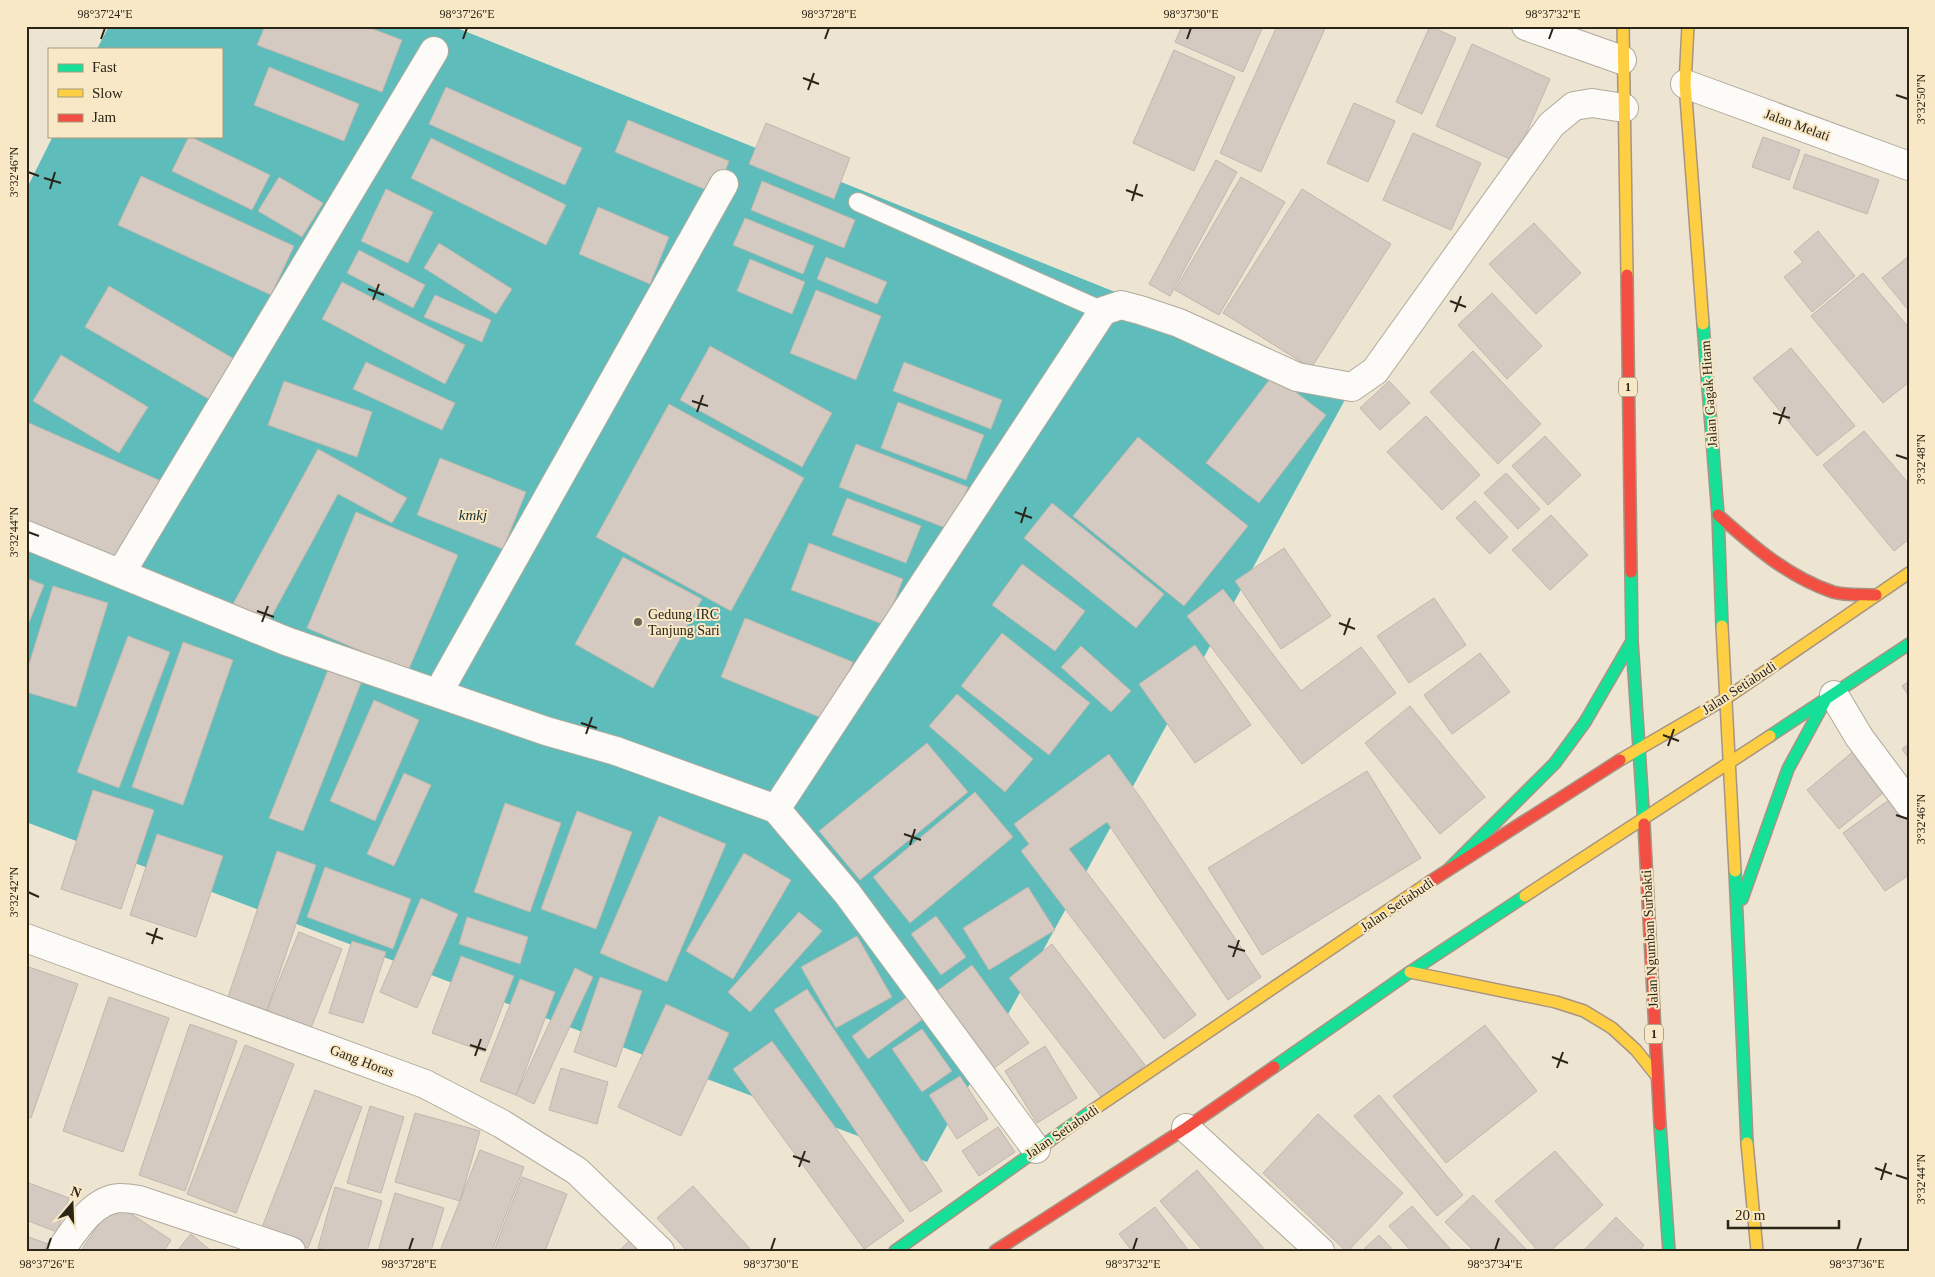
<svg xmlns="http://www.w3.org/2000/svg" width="1935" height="1277" font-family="'Times New Roman',serif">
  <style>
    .water { fill: #5ebcba }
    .building { fill: #d5cac1; stroke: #c2b6ad }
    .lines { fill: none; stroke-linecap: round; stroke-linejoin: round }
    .lane-casing { stroke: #b1aa9c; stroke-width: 20 }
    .street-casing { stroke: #b1aa9c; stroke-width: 30 }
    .fast-casing { stroke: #a89483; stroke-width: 14 }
    .slow-casing { stroke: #a89483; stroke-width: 14 }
    .jam-casing { stroke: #a89483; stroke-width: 14 }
    .lane { stroke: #fcfbf8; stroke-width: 18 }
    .street { stroke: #fcfbf8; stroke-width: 28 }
    .fast { stroke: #16e098; stroke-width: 11 }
    .slow { stroke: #ffcf43; stroke-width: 11 }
    .jam { stroke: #f24e42; stroke-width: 11 }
    .ticks { fill: none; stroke: #2b2518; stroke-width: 2 }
    .poi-dot { fill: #6f6859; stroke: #f9e8c6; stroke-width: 2 }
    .labels { text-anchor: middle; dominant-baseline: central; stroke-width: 4; stroke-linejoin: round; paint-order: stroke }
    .shield { fill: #f9e8c6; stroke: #69604c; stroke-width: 1 }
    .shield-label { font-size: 12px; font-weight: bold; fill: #2b2518 }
    .street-label { font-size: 14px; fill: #2b2518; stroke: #f9e8c6 }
    .poi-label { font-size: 14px; fill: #2b2518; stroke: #f9e8c6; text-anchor: start }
    .water-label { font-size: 15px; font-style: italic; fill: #182e2f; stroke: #f9e8c6 }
    .neatline { fill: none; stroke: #2b2518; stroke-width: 2 }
    .ticks-label { font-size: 12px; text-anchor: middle; fill: #2b2518 }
  </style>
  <rect width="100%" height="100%" fill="#ede4d2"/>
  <path class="water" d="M109,26H452L1352,387L927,1162L26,822V190L53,136H221V49H97Z"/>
  <path class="building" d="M265,26H365L402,40L382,92L257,45Z
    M1182,26H1263L1243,72L1175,42Z
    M1277,26H1326L1261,172L1220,153Z
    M1430,26L1456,38L1422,114L1396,102Z
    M1472,44L1550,79L1514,161L1436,126Z
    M1174,50L1235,77L1194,171L1133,143Z
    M269,67L359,104L344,141L254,105Z
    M446,87L582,148L565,185L429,124Z
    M1354,103L1395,121L1368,182L1327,163Z
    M628,120L729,161L716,194L615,152Z
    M766,123L850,158L834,199L749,164Z
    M1413,133L1481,163L1451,230L1383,200Z
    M189,136L270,175L252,210L172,171Z
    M1763,137L1800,150L1789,180L1752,167Z
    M431,138L566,205L546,245L411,178Z
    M1805,154L1879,180L1867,214L1793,188Z
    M1216,160L1237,172L1170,296L1149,284Z
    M141,176L294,246L271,295L118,225Z
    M279,177L323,203L302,237L258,211Z
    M1241,177L1285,202L1219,315L1175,290Z
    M762,181L855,220L844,248L751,210Z
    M386,189L433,212L408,263L361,241Z
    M1302,189L1391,244L1311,368L1223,313Z
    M598,207L669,237L650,284L579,254Z
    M745,218L814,246L803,274L733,245Z
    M1534,223L1581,273L1536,314L1489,264Z
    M1818,231L1855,276L1812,312L1784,277L1803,262L1794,252Z
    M439,243L512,289L496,314L424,268Z
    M359,250L425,285L413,308L347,273Z
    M1909,256V311L1882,278Z
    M826,257L887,282L877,304L817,279Z
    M750,259L805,282L792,314L737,291Z
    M1863,273L1909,328V382L1883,403L1811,316Z
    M342,282L465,345L445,384L322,319Z
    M109,286L236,360L212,401L85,327Z
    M816,290L881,316L856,380L790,353Z
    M1492,293L1542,346L1507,379L1458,325Z
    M435,295L491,320L482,342L424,317Z
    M710,346L832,413L802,467L680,400Z
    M1791,348L1855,426L1817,456L1753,378Z
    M1473,351L1541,424L1498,464L1430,392Z
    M61,355L148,407L119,453L33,401Z
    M366,362L455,403L442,430L353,389Z
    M904,362L1002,400L991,429L893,391Z
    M1273,375L1326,415L1259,503L1206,463Z
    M284,381L372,412L357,457L268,425Z
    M1389,381L1410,403L1380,430L1360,408Z
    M898,402L984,435L966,480L881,448Z
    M669,404L804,478L731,611L596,537Z
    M1426,416L1480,475L1442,510L1387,452Z
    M29,423L161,481L122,570L26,528V429Z
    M1864,431L1909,484V539L1894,551L1823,465Z
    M1545,436L1581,475L1548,505L1512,466Z
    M1138,437L1248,526L1184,606L1073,516Z
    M856,444L968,487L951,530L839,487Z
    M318,449L407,498L392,523L338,494L268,623L233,604Z
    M440,458L526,492L503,549L417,515Z
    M1506,473L1540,509L1518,529L1484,493Z
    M847,498L921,526L906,563L832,535Z
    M1475,501L1508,537L1490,554L1456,518Z
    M1052,503L1164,594L1136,628L1024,538Z
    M356,512L458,555L408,671L307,628Z
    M1551,515L1588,555L1550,590L1512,550Z
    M809,543L903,579L885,625L791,590Z
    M1284,548L1331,616L1281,649L1235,581Z
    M623,557L702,599L653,688L575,644Z
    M1022,564L1085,611L1055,651L992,605Z
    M26,578L44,585L26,630Z
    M53,586L108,603L76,707L26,692V674Z
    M1223,589L1301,691L1361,647L1396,693L1302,764L1187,616Z
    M1434,598L1466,645L1409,683L1377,636Z
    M745,618L853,662L829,721L721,677Z
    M1002,633L1090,703L1049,755L961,686Z
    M128,636L170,652L119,788L77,772Z
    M183,642L233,660L183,805L132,787Z
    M1195,645L1251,725L1195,763L1139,684Z
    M1081,646L1131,691L1111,712L1061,667Z
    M1480,653L1510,692L1452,734L1424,695Z
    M328,670L361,683L303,831L269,818Z
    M1909,681V696L1902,686Z
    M957,694L1033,759L1005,792L929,726Z
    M374,700L419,720L375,821L330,801Z
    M1410,706L1485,797L1440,834L1365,743Z
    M927,743L968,792L860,880L819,831Z
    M1909,744V759L1902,749Z
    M1855,750L1888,789L1839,829L1807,790Z
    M1109,754L1140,797L1261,977L1228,1000L1107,822L1069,849L1196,1015L1164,1039L1021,851L1029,844L1014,824Z
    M1367,771L1421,858L1262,955L1208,868Z
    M404,773L431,785L394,866L367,854Z
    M93,790L154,810L121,909L61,889Z
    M975,792L1013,837L910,923L873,877Z
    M1893,797L1909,819V875L1885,891L1843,833Z
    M505,803L561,823L530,912L474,892Z
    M577,811L632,832L596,929L541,909Z
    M659,816L726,844L667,982L600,953Z
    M157,834L223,856L196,937L130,915Z
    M277,851L316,865L267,1010L228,997Z
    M744,853L791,880L733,979L686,951Z
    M325,867L411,899L393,949L307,917Z
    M1028,887L1055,930L989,970L963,928Z
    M421,898L458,914L417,1008L380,992Z
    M799,912L822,931L750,1012L728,992Z
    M936,916L966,957L941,975L911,934Z
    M467,917L528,937L520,964L459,944Z
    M299,932L342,949L311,1028L267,1010Z
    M857,936L892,997L836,1028L801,967Z
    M352,941L386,952L363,1023L329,1013Z
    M1052,944L1145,1065L1102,1098L1009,978Z
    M461,956L514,976L485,1052L432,1033Z
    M972,965L1029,1043L994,1068L937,991Z
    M26,966L78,984L31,1118L26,1116Z
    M575,968L593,977L534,1104L516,1095Z
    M600,977L642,991L616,1067L574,1052Z
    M520,979L555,992L516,1095L480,1081Z
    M807,989L942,1191L910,1212L774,1010Z
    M109,997L169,1018L123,1152L63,1131Z
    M907,997L923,1019L868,1059L852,1036Z
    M666,1004L729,1033L681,1136L618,1107Z
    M190,1024L237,1041L185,1191L139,1175Z
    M1485,1025L1537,1091L1446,1163L1393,1096Z
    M922,1029L952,1071L922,1092L892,1049Z
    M772,1041L904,1221L864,1249L733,1069Z
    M245,1045L294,1064L236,1213L187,1194Z
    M1045,1046L1077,1098L1037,1123L1005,1071Z
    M561,1068L608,1082L597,1124L549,1110Z
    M960,1076L988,1119L957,1139L929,1095Z
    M315,1090L362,1107L308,1248L261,1230Z
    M1379,1095L1463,1195L1437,1216L1354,1116Z
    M370,1106L404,1117L381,1193L347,1183Z
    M415,1113L480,1131L460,1201L395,1182Z
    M1318,1114L1403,1193L1348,1251H1346L1263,1173Z
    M998,1127L1015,1152L979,1176L962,1151Z
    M480,1150L524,1167L492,1251H440Z
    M1555,1151L1603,1205L1550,1251H1538L1495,1201Z
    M1197,1170L1266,1251H1203L1160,1201Z
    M522,1177L567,1194L545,1251H494Z
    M26,1182L69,1198L57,1232L26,1220Z
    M693,1186L752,1251H687L657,1218Z
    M335,1187L382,1201L367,1251H328L318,1248Z
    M395,1193L444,1208L431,1251H378Z
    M1473,1195L1528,1251H1474L1445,1222Z
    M113,1202L171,1240L164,1251H81Z
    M1412,1206L1452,1251H1411L1389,1226Z
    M1155,1207L1189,1251H1132L1119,1234Z
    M1616,1217L1644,1245L1639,1251H1583Z
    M637,1233L655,1251H619Z
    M191,1234L211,1251H177Z
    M1379,1235L1394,1251H1362Z
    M26,1236L48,1244L45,1251H26Z"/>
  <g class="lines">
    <defs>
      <path id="lane" d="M858,202L1103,311"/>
      <path id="street" d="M1526,26L1622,60
        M1685,84L1909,166
        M26,535L286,641L546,731L616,751L776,809L847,893L1036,1149
        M121,573L434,51
        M438,693L724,184
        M1834,695L1859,737L1909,804
        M776,809L1103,311L1121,305L1140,310L1179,323L1297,377L1352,387L1375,371L1551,125L1574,106L1592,103L1624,108
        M26,938L425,1084L502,1124L577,1171L660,1251
        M1186,1128L1320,1251
        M60,1251C74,1231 93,1199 120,1198C126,1198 133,1199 139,1200L291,1251"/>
      <path id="fast" d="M1703,324L1718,515L1722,626
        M1631,572L1632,641L1644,824
        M1770,736L1909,644
        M1448,870L1555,763L1585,722L1632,641
        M1735,871L1747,1143
        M1742,899L1788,769L1825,701
        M1274,1067L1410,972L1525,896
        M1660,1125L1669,1251
        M895,1251L1093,1110"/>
      <path id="slow" d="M1623,26L1627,275
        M1688,26L1685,84L1703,324
        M1722,626L1735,871
        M1620,760L1725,699L1909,573
        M1525,896L1770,736
        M1410,972L1556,1002L1584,1011L1612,1028L1636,1050L1656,1075
        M1093,1110L1431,881
        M1747,1143L1757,1251"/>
      <path id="jam" d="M1627,275L1631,572
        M1718,515C1753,546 1788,577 1833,592C1846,596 1863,594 1876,595
        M1644,824L1660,1125
        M1431,881L1620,760
        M995,1251L1186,1128L1274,1067"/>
    </defs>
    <use href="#lane" class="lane-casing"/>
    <use href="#street" class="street-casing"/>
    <use href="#fast" class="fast-casing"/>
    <use href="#slow" class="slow-casing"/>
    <use href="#jam" class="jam-casing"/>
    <use href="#lane" class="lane"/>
    <use href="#street" class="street"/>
    <use href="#fast" class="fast"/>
    <use href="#slow" class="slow"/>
    <use href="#jam" class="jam"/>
  </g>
  <path class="ticks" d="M101,39L105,28M463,39L467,28M825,39L829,28M1187,39L1191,28M1549,39L1553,28M803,78L819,84M808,90L814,73M1896,95L1908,99M28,172L39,176M44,178L61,183M50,189L55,172M1126,190L1143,196M1132,201L1137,184M368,289L384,295M373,300L379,284M1450,301L1466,307M1455,312L1461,296M692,401L708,406M697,412L703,395M1773,413L1790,418M1779,424L1785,407M1896,455L1908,459M1015,512L1032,518M1021,523L1026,507M28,532L39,536M257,611L274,617M262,622L268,606M1339,623L1355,629M1344,635L1350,618M581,723L597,728M586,734L592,717M1663,735L1679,741M1668,746L1674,729M1896,815L1908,819M904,834L921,840M910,845L915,829M28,892L39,897M146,933L163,939M152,944L157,928M1228,946L1245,951M1233,957L1239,940M470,1045L486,1050M475,1056L481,1039M1552,1057L1568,1063M1557,1068L1563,1052M793,1156L810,1162M799,1167L805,1151M1875,1168L1892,1174M1896,1175L1908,1179M1881,1180L1886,1163M47,1250L51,1238M409,1250L413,1238M771,1250L775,1238M1133,1250L1137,1238M1495,1250L1499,1238M1857,1250L1861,1238"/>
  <circle class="poi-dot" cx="638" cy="622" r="5"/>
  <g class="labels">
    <g class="shield">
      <rect x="1619" y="377.5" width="18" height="19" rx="4"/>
      <rect x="1645" y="1024.5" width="18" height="19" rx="4"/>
    </g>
    <g class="shield-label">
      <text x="1628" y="387">1</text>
      <text x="1654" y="1034">1</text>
    </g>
    <g class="street-label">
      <text transform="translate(1797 125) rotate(20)">Jalan Melati</text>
      <text transform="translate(1709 394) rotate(-94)">Jalan Gagak Hitam</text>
      <text transform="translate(1739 688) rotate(-33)">Jalan Setiabudi</text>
      <text transform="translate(1397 905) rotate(-34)">Jalan Setiabudi</text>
      <text transform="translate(1650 939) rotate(-93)">Jalan Ngumban Surbakti</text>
      <text transform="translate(362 1061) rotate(21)">Gang Horas</text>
      <text transform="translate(1062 1132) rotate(-34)">Jalan Setiabudi</text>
    </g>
    <g class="poi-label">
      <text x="648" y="614">Gedung IRC<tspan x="648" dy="16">Tanjung Sari</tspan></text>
    </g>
    <g class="water-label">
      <text x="473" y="515">kmkj</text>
    </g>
  </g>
  <rect width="1935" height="1277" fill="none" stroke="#f9e8c6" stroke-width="55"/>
  <rect x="48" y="48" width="175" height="90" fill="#f9e8c6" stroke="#a79a80"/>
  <rect x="58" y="64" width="25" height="8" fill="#16e098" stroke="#a79a80"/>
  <text x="92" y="72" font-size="15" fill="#2b2518">Fast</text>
  <rect x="58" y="89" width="25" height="8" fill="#ffcf43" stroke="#a79a80"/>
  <text x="92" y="98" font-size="15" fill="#2b2518">Slow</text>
  <rect x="58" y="114" width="25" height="8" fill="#f24e42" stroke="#a79a80"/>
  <text x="92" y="122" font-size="15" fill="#2b2518">Jam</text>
  <g transform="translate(72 1204) rotate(19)" stroke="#f9e8c6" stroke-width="4" paint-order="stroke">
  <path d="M0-4L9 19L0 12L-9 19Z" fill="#2b2518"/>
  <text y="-8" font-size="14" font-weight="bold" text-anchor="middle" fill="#2b2518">N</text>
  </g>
  <path d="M1728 1220v8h111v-8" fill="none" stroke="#2b2518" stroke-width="2.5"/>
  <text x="1735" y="1220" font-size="15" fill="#2b2518" stroke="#f9e8c6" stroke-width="4" paint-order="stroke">20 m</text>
  <rect x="28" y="28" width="1880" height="1222" class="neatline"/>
  <g class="ticks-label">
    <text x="105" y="18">98°37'24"E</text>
    <text x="467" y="18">98°37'26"E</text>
    <text x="829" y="18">98°37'28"E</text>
    <text x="1191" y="18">98°37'30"E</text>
    <text x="1553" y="18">98°37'32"E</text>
    <text transform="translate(1921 99) rotate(-90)" y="4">3°32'50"N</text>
    <text transform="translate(14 172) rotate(-90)" y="4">3°32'46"N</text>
    <text transform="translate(1921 459) rotate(-90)" y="4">3°32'48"N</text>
    <text transform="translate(14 532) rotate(-90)" y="4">3°32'44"N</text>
    <text transform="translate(1921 819) rotate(-90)" y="4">3°32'46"N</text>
    <text transform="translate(14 892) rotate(-90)" y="4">3°32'42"N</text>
    <text transform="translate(1921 1179) rotate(-90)" y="4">3°32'44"N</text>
    <text x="47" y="1268">98°37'26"E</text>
    <text x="409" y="1268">98°37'28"E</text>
    <text x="771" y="1268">98°37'30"E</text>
    <text x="1133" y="1268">98°37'32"E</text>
    <text x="1495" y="1268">98°37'34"E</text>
    <text x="1857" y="1268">98°37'36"E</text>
  </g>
</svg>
